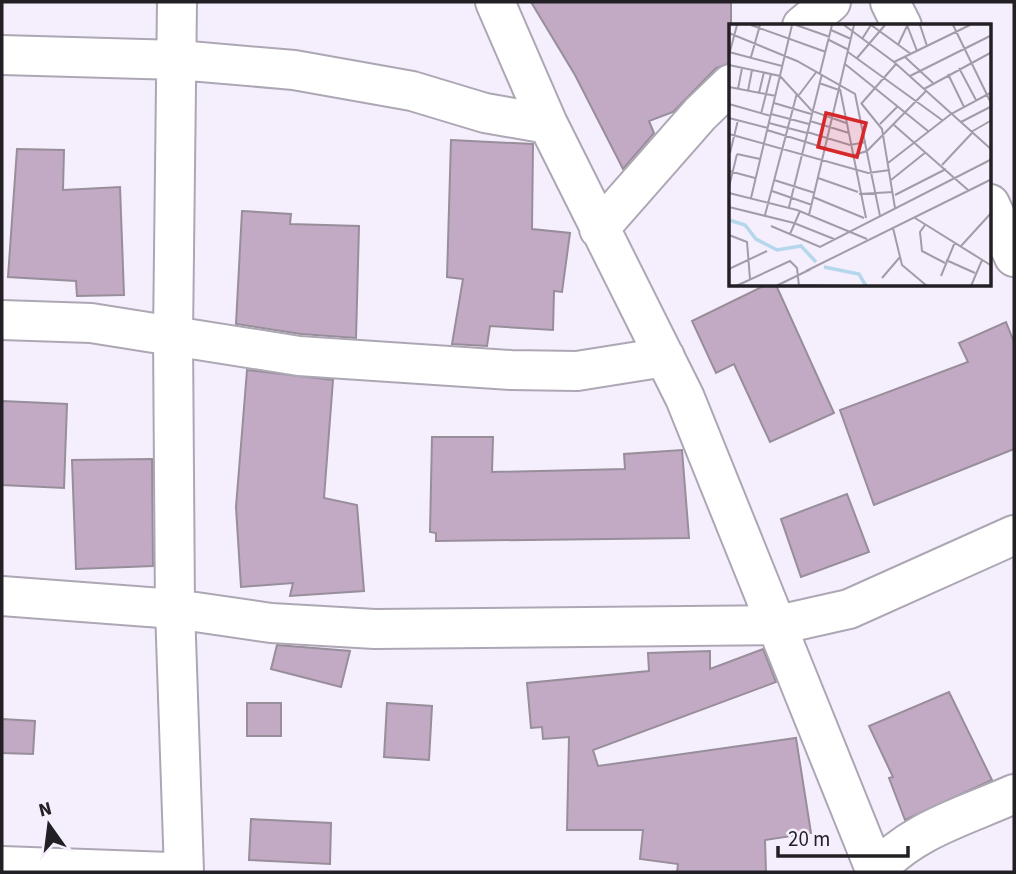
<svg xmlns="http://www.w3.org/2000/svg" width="1016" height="874" font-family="'Source Sans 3',sans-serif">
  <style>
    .building { fill: #c2aac5; stroke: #988e9a; stroke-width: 2 }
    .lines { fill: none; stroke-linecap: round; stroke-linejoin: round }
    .street-casing { stroke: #ada7b4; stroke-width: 42 }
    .street { stroke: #fff; stroke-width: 38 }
    .inset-river { fill: none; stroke: #b5d7eb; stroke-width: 3.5 }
    .inset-road { fill: none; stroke: #a19ca7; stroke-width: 2 }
    .view { fill: #d62828; fill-opacity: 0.15; stroke: #d62828; stroke-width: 3.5 }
    .inset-edge { fill: none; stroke: #222025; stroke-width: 3.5 }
  </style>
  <rect width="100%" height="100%" fill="#f5eefd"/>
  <path class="building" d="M531,2H731V63L716,68L673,112L649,121L654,133L623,169L575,75Z
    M451,140L533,144L532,229L570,233L562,292L554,291L553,330L490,326L487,346L452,344L463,279L447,277Z
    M17,149L64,150L63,190L120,187L124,295L77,296L76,281L8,277Z
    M242,211L291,214L290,224L359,226L356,338L301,334L236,324Z
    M766,285H776L834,413L770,442L734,364L716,373L692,321Z
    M1006,322L1014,342V449L874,505L840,410L968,362L959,343Z
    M247,370L333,380L324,498L357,505L364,591L290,596L293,583L241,587L236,507Z
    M2,401L67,404L64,488L2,485Z
    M432,437H493L492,472L625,469L624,454L682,450L689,538L436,541V533L430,532Z
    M152,459L153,566L76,569L72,460Z
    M847,494L869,552L801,577L781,519Z
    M277,645L350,651L341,687L271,669Z
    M763,649L776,682L593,750L598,766L796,738L811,833L765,840L766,872H677L678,864L640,859L643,830H567L569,737L543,739L542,727L531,728L527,683L649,671L648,653L710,651V669Z
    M949,692L992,780L905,820L889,778L893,777L869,726Z
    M247,703H281V736H247Z
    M387,703L432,706L429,760L384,757Z
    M2,719L35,721L33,754L2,753Z
    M251,819L331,823L330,864L249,860Z"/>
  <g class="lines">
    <defs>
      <path id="street" d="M177,2L173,336L175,609L184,872
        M495,2L548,124L685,398L876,872
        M890,2L902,26
        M802,26L831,2
        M2,55L178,60L294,70L412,91L485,113L548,124
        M990,204L1014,257
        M599,229L700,114L731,84
        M2,320L91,323L299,356L511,370L577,371L665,357
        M2,596L175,609L271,623L375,629L778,625L849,609L1014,535
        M2,866L170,872
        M875,872C911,830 965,816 1014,794"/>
    </defs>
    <use href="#street" class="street-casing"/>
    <use href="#street" class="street"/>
  </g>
  <g transform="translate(729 24)">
    <rect width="262" height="262" fill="#f5eefd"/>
    <path class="inset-river" d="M0,196L16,201L27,215L48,226L72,222L87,238M95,243L130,250L137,262"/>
    <path class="inset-road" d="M22,1L97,28M67,1L101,13M115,1L165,38L263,126M178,1L188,27M191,1L198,22M224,1L263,81M102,6L122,15M0,9L68,37L126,70L151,192M133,15L142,1L182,30M100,16L120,26M169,21L178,2M0,28L53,42M119,28L213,96M0,31L8,1M22,33L31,1M176,33L204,59M128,34L156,1M165,38L241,1M116,40L199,107M0,41L51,52L83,87L117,99M230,44L247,76M91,49L103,1M219,50L235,83M181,52L263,11M90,59L110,66M0,63L47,72M9,65L13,44M111,65L137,194M195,65L263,28M19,67L23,46M30,69L35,48M70,71L88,47M45,79L82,90M132,79L153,105L166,184M0,80L42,92M132,80L167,40M32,90L42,50M42,90L80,100M0,94L39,104M81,97L120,109M232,98L263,82M40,99L78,109M151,100L168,83M165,101L239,166M38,106L122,132L138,127L197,67M78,108L121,121L137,118M242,108L263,96M0,110L139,149L161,146M1,129L9,96M8,130L31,135M159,139L222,90L263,68M213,141L243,109M0,147L26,154M89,154L129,168M45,156L86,169M162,156L197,128M0,163L8,130M43,167L83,181M0,169L68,186L138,215M130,170L164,168M166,171L217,145M84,173L135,194M22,174L63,1M0,183L65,199L105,215M60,183L93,50M36,191L68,69M80,191L125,1M186,194L263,242M196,201L191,208L193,227L216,239M42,202L91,223L263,135M164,204L173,241L198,262M61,210L71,187M0,211L18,218L21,255M232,222L263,188M217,236L246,249M0,245L38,227M77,247L263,155M212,252L226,218M153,254L171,233M70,261L116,262M7,262L61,237L68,244L70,262M47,262L82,245M242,262L253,236"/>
    <path class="view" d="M97,89L137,99L128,133L89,123Z"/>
    <rect width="262" height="262" class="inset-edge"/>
  </g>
  <rect width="1016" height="874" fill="none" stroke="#222025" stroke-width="7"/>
  <g transform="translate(49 825) rotate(346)" stroke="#f5eefd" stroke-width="5" paint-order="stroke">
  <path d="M0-5L12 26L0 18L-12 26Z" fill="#222025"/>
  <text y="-10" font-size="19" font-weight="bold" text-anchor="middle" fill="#222025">N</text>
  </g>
  <path d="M778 846v10h130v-10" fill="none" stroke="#222025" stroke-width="3.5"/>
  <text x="788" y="846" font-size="21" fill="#222025" stroke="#f5eefd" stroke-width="5" paint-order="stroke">20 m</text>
</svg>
